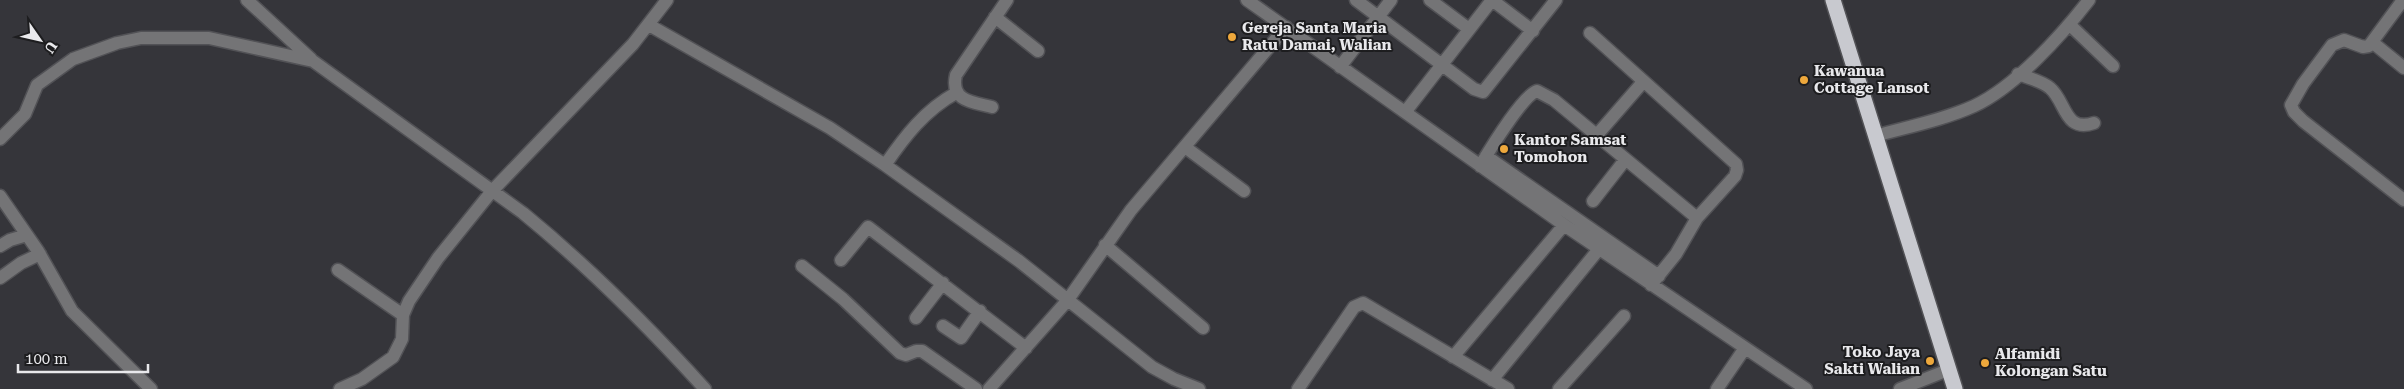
<svg xmlns="http://www.w3.org/2000/svg" width="2404" height="389" font-family="'Roboto Serif',serif">
  <style>
    .lines { fill: none; stroke-linecap: round; stroke-linejoin: round }
    .minor-casing { stroke: #525256; stroke-width: 15 }
    .highway-casing { stroke: #525256; stroke-width: 18 }
    .minor { stroke: #747476; stroke-width: 12 }
    .highway { stroke: #c8c9cf; stroke-width: 15 }
    .poi-dot { fill: #eea83c; stroke: #1d1d1f; stroke-width: 2 }
    .labels { text-anchor: middle; dominant-baseline: central; stroke-width: 4; stroke-linejoin: round; paint-order: stroke }
    .poi-label { font-size: 15px; font-weight: bold; fill: #e9e9ec; stroke: #1d1d1f; text-anchor: start }
  </style>
  <rect width="100%" height="100%" fill="#35353a"/>
  <g class="lines">
    <defs>
      <path id="minor" d="M247,0L311,59
        M1247,0L1564,225L1806,389
        M1356,0L1474,89L1483,92L1556,0
        M1430,0L1469,29
        M1492,0L1533,31
        M2403,0L2369,46L2363,47L2344,40L2332,45L2303,84L2291,105L2294,112L2303,121L2404,200
        M995,17L1038,51
        M649,25L830,128L885,165L1019,261L1152,367L1174,379L1199,389
        M2070,25L2113,66
        M1590,33L1736,164L1737,170L1735,176L1697,218L1676,254L1651,285
        M2372,42L2404,68
        M1340,67L1391,0
        M2018,74C2028,78 2042,81 2050,88C2066,101 2064,133 2094,123
        M992,107C972,102 950,101 956,75L1007,0
        M1406,111L1492,0
        M1596,136L1643,82
        M1875,136C1907,127 1943,120 1974,106C2015,87 2061,36 2089,0
        M0,139L25,114L37,85L73,59L117,43L141,38H209L313,61L523,213C589,267 648,326 705,389
        M1185,147L1244,191
        M1486,156L1659,276
        M885,165C905,136 925,110 956,93
        M1480,166C1489,151 1523,95 1537,91L1554,100L1697,218
        M0,196L38,251L72,311L151,389
        M1593,201L1625,160
        M1105,245L1203,328
        M0,246L10,240L27,235
        M841,260L868,227L1026,348
        M802,266L843,299L900,353L906,355L916,351H922L976,389
        M338,270L403,315
        M0,278L21,263L40,254
        M916,318L943,283
        M943,326L961,338L980,311
        M1453,357L1564,225
        M1492,380L1599,249
        M340,389L362,379L393,357L402,339L403,315L409,301L438,258L492,191L633,44L667,0
        M989,389L1067,301L1131,210L1286,27
        M1298,389L1354,307L1363,303L1508,389
        M1559,389L1624,316
        M1717,389L1745,348
        M1900,389L1948,370"/>
      <path id="highway" d="M1833,0L1955,389"/>
    </defs>
    <use href="#minor" class="minor-casing"/>
    <use href="#highway" class="highway-casing"/>
    <use href="#minor" class="minor"/>
    <use href="#highway" class="highway"/>
  </g>
  <g class="poi-dot">
    <circle cx="1232" cy="37" r="5"/>
    <circle cx="1804" cy="80" r="5"/>
    <circle cx="1504" cy="149" r="5"/>
    <circle cx="1930" cy="361" r="5"/>
    <circle cx="1985" cy="363" r="5"/>
  </g>
  <g class="labels">
    <g class="poi-label">
      <text x="1242" y="28">Gereja Santa Maria<tspan x="1242" dy="17">Ratu Damai, Walian</tspan></text>
      <text x="1814" y="71">Kawanua<tspan x="1814" dy="17">Cottage Lansot</tspan></text>
      <text x="1514" y="140">Kantor Samsat<tspan x="1514" dy="17">Tomohon</tspan></text>
      <text x="1920" y="352" text-anchor="end">Toko Jaya<tspan x="1920" dy="17">Sakti Walian</tspan></text>
      <text x="1995" y="354">Alfamidi<tspan x="1995" dy="17">Kolongan Satu</tspan></text>
    </g>
  </g>
  <g transform="translate(40 40) rotate(124)" stroke="#1d1d1f" stroke-width="4" paint-order="stroke">
  <path d="M0-4L9 19L0 12L-9 19Z" fill="#e9e9ec"/>
  <text y="-8" font-size="14" font-weight="bold" text-anchor="middle" fill="#e9e9ec">U</text>
  </g>
  <path d="M18 364v8h130v-8" fill="none" stroke="#e9e9ec" stroke-width="2.5"/>
  <text x="25" y="364" font-size="15" fill="#e9e9ec" stroke="#1d1d1f" stroke-width="4" paint-order="stroke">100 m</text>
</svg>
